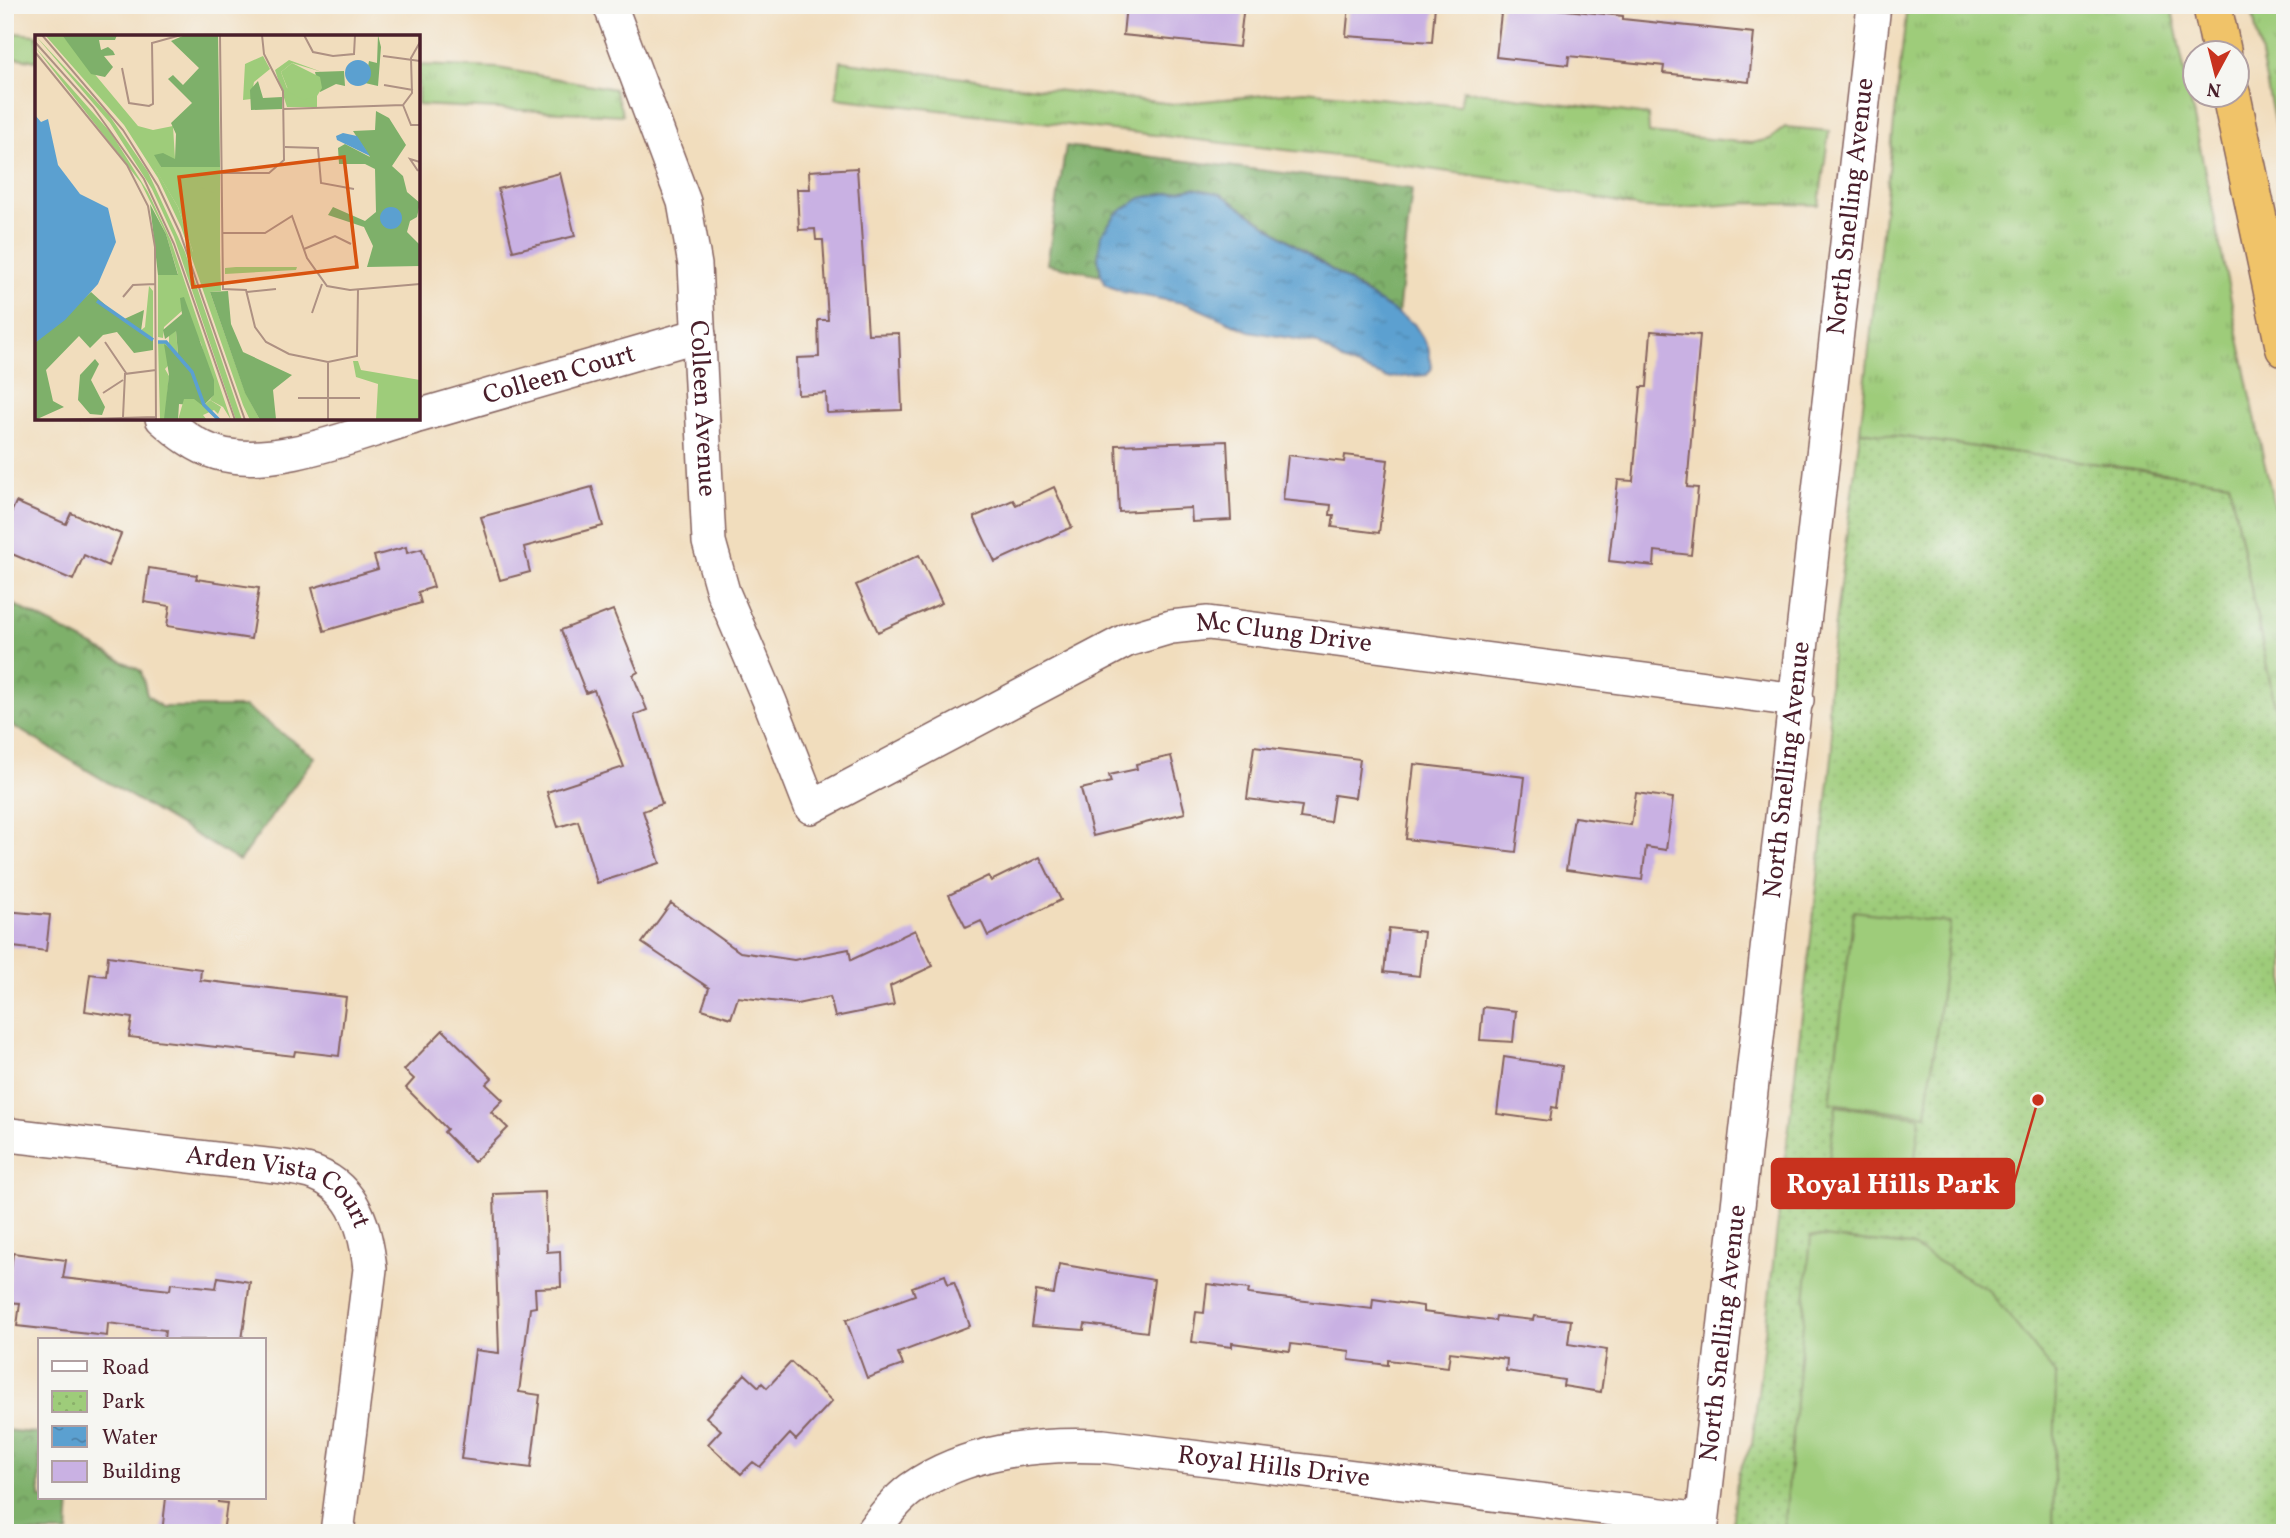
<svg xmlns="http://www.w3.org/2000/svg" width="2290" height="1538" font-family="Vollkorn,serif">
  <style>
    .grass { fill: url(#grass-tufts); stroke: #747652; stroke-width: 2 }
    .forest { fill: url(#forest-crowns); stroke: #64684a; stroke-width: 2 }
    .park { fill: url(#park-dots); stroke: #747652; stroke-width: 2 }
    .garden { fill: #9ecc7a; stroke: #747652; stroke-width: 2 }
    .water { fill: url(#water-ripples); stroke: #52607e; stroke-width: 2 }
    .building { fill: #c9b1e3 }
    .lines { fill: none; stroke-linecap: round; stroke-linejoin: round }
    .street-casing { stroke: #84625e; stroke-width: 36 }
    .highway-casing { stroke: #84625e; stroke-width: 41 }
    .street { stroke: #fff; stroke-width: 33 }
    .highway { stroke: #f0c369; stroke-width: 38 }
    .labels { text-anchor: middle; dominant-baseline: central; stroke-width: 5; stroke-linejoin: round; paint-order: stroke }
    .street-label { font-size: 26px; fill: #4a1f2b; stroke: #f6f6f2 }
    .inset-river { fill: none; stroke: #5ba0d0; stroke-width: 3.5 }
    .inset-road { fill: none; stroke: #ae9183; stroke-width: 2 }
    .view { fill: #d8530f; fill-opacity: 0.15; stroke: #d8530f; stroke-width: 3.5 }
    .inset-edge { fill: none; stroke: #4a1f2b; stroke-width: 3.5 }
    .leader { fill: none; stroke: #c8321e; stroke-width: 2.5 }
    .callout-dot { fill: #c8321e; stroke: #f6f6f2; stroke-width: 2.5 }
    .callout { fill: #c8321e; stroke: #c8321e; stroke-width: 2.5 }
    .callout-label { font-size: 28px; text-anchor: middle; font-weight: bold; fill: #fff }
  </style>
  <defs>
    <pattern id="grass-tufts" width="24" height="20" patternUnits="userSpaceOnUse" patternTransform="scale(1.75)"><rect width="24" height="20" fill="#9ecc7a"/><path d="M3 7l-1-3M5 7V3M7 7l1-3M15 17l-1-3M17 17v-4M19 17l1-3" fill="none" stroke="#8aaf6a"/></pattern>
    <pattern id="forest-crowns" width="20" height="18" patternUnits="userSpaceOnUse" patternTransform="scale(1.75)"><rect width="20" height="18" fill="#7eb06a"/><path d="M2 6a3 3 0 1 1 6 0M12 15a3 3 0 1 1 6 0" fill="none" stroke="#698f57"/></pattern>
    <pattern id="park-dots" width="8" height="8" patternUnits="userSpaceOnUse" patternTransform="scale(1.75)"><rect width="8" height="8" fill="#9ecc7a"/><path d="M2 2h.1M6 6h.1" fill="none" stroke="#8aaf6a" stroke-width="1.8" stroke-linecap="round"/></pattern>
    <pattern id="water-ripples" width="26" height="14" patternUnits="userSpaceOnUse" patternTransform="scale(1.75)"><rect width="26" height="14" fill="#5ba0d0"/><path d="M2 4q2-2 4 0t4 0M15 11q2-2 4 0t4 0" fill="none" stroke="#4d82a9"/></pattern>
  </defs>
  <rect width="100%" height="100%" fill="#f6f6f2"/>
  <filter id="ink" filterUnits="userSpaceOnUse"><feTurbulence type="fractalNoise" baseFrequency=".0143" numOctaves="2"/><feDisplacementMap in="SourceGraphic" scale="14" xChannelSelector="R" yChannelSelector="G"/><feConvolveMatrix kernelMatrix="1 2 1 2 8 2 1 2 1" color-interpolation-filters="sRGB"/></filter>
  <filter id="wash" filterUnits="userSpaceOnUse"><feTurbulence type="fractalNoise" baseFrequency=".00686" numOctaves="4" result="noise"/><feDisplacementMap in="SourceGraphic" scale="28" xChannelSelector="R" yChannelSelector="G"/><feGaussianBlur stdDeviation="1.57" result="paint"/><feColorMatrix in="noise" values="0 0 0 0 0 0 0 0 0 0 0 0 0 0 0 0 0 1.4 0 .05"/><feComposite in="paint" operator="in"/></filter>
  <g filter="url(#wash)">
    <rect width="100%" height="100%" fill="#f1ddbd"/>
    <path class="grass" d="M1907,5H2171L2264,461L2285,549V755L2229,482L1860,431Z
      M2251,5H2285V176Z
      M5,32L55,37H37V61L5,56Z
      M841,61L1004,84L1175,104L1304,91L1460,106L1463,90L1648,115L1649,133L1751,143L1770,139L1785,127L1829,131L1819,205L1749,203L1669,209L1641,208L1526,183L1345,157L836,98Z
      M418,65L498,68L614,89L623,115L418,105Z"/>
    <path class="forest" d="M1066,146L1412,189L1398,315L1221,194L1098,257L1101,275L1047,264Z
      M5,600L141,671L147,695L161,707H245L315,757L239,861L5,721Z
      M5,1430L40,1434V1498H70L68,1533H5Z"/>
    <path class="park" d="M1860,431L2229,482L2285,755V1533H1731L1738,1473L1752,1444L1833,748L1828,708L1831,654Z"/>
    <path class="garden" d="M1854,911L1950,923L1926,1115L1830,1103Z
      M1836,1106L1920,1117L1911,1192L1826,1181Z
      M1811,1236L1911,1246L1988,1290L2056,1375L2053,1528L2042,1533H1784Z"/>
    <path class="water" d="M1194,188L1221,194L1365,293L1414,324L1428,346L1432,368L1427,375L1387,378L1342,361L1317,343L1249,331L1188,304L1123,292L1106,285L1101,275L1098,257L1101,235L1116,214L1141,198Z"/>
    <g id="blocks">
      <path class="building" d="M1126,5H1244L1239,47L1123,35Z
        M1349,5H1435L1432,42L1346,36Z
        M1502,5H1548V8L1623,16V19L1754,33L1749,82L1663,73L1664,66L1569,56L1568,65L1496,57Z
        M857,168L868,334L899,333L902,410L827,413L826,393L798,395L797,358L819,357L818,320H828L823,240H816L815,229L799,230L797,189H810L809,171Z
        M560,173L575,236L513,251L498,189Z
        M1651,331L1700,335L1687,487L1698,488L1691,555L1655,551L1654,566L1609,561L1618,480L1633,481L1641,387H1647Z
        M1227,441L1231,520L1192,522L1191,508L1119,512L1116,445Z
        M1288,455L1344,462L1345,455L1388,460L1379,533L1332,527L1334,515H1330L1331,505L1283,500Z
        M592,487L603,526L524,547L530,572L500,580L481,517Z
        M1054,487L1072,527L995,562L974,517L1013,500L1016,505Z
        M16,502L66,524L71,513L121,534L108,566L84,555L73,580L5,551V526Z
        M406,547L407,553L422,549L434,587L418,592L421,603L324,631L312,588L378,569L374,556Z
        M919,555L942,603L878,632L856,585Z
        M149,568L197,575L196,579L259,588L251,639L167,626L170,606L144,602Z
        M613,610L638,672L633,675L647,710L634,715L662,804L643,811L660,863L597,883L578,821L558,827L547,792L624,767L594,690L586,693L561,630Z
        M1254,746L1360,759L1355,798L1334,795L1330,822L1300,818L1302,806L1247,799Z
        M1171,756L1185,813L1093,836L1081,789L1111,782L1109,775L1137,769L1136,764Z
        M1414,764L1525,777L1516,852L1406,839Z
        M1636,793L1673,798L1666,850L1646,847L1642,880L1566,870L1574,817L1631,825Z
        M1040,857L1061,900L988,936L981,921L966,928L949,895L988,876L991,881Z
        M671,903L740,952L794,960L849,949L851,960L915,930L933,966L890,986L894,1005L835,1017L830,997L797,1004L738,997L731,1018L702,1009L709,988L642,943Z
        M5,911L50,915L46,951L5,946Z
        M1389,928L1424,932L1419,976L1384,972Z
        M108,956L201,969L200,980L346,997L339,1056L295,1051L294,1056L129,1037L132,1018L85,1011L90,974L106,976Z
        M1483,1007L1516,1011L1513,1042L1480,1040Z
        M443,1030L492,1078L486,1084L503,1100L491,1112L508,1128L474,1162L444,1132L447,1129L406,1088L414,1079L404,1070Z
        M1504,1057L1562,1066L1557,1108L1552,1107L1550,1121L1497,1114Z
        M545,1192L547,1252L560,1251L561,1287L535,1288L536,1307L530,1308L519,1392L540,1395L531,1468L461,1459L475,1350L499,1353L494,1194Z
        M13,1253L66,1260L63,1278L170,1290L171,1283L216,1288L218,1277L250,1282L242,1340H164L165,1330L108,1323L107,1336L17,1326L20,1303L7,1302Z
        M1059,1264L1154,1280L1147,1332L1085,1324L1084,1330L1031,1326L1036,1291L1054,1294Z
        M945,1275L948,1284L954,1282L970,1326L898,1353L903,1365L867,1378L846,1320L915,1295L912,1287Z
        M1207,1284L1249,1289L1248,1294L1372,1309L1373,1299L1423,1306V1312L1495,1321L1496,1316L1533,1320L1534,1316L1571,1320L1568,1344L1607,1350L1601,1392L1563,1386L1564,1380L1506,1371L1507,1359L1450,1352L1448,1367L1388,1360V1365L1349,1360L1350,1351L1291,1344L1290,1351L1232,1343V1347L1192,1342L1196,1312L1204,1313Z
        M791,1362L832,1401L796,1440L790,1434L760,1467L753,1462L741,1474L708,1444L721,1430L706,1417L745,1374L759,1387L762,1383L767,1388Z
        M166,1498H218V1502L227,1503L223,1533H162Z"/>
    </g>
  </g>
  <g filter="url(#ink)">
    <use href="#blocks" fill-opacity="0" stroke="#84625e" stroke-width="2"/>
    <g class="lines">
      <defs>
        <g id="street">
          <path id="s1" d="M610,5L684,202L695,265L709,542L723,592L770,702L811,807L1127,640L1171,627L1208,623L1797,700"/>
          <path id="s2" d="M418,416L699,335"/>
          <path d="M162,418C178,432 196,447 217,453C273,470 357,434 412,418"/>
          <path id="s3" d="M5,1132L10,1135L284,1167C294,1169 306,1170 316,1174C356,1190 366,1231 370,1269L337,1533"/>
          <path id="s4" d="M871,1533C883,1517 896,1500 911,1489C967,1450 1037,1443 1103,1446L1702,1520"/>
          <path id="s5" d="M1701,1533L1874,5"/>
        </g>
        <path id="highway" d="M2212,5L2222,52
          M2231,94L2285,348"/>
      </defs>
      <use href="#street" class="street-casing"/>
      <use href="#highway" class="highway-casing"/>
      <use href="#street" class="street"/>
      <use href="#highway" class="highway"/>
    </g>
  </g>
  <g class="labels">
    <g class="street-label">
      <text stroke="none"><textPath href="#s5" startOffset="1335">North Snelling Avenue</textPath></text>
      <text stroke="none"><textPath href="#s2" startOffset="147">Colleen Court</textPath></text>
      <text stroke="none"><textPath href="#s1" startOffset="418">Colleen Avenue</textPath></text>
      <text stroke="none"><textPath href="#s1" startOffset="1353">Mc Clung Drive</textPath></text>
      <text stroke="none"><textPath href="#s5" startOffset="768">North Snelling Avenue</textPath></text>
      <text stroke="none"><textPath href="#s3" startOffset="285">Arden Vista Court</textPath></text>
      <text stroke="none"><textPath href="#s5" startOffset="201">North Snelling Avenue</textPath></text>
      <text stroke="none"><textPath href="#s4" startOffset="432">Royal Hills Drive</textPath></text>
    </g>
  </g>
  <g transform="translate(35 35)">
    <rect width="385" height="385" fill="#f1ddbd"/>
    <path d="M0,0L74,80L113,137L150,217L207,385H201L139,202L117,154L75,88ZM10,0H27L103,91L118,95L138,91L140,124L123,125L126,132L120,133L143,172L158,217H185L186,256L175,257L210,357L225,385H215L208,370L146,192L123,143L89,90ZM0,12L76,98L113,157L136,206L196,385L188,372L175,365L179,359L166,308L148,275L129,292L128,303L123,302V240L143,239L131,199L106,148ZM228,21L235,34L219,47L216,64L208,65L210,29ZM254,25L287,37L257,28L246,37L252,53L282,61V72H252L240,35ZM201,232H262L261,235L190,239V233ZM114,251L118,256V303L105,296L110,292ZM141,296L143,320L130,334L134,341L130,384L138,385H125L123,306L134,308V297Z" fill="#9ecc7a"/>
    <path d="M27,0H82L80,5H64L66,15L73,12L78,16L80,20L69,21L78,32L70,42L56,39ZM150,0H183L185,132H126L119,120L128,118L140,124L141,99L136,88L157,68L133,44L138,40L148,50L164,33L136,6ZM343,0L346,12L343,51L330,48L334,26L342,28ZM309,36L310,51L301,49L285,57L280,37ZM223,46L228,63L247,62V74L216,75L215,55ZM341,76L354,83L371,110L357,131L368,141L372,157L385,168L382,182L375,186L372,197L385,210V231L332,232L338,211L329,192L293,180L298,172L330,186L341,177L340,134L330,129H304L303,113L310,109L335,122L318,96L340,95ZM115,169L131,199L143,240H123ZM193,256L196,289L208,317L257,340L238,355L241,384L225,385L210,358L175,257ZM56,257L87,285L109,275L106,296L118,303V315L99,318L82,297L68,300L55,313L44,301L11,335L18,366L29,372L0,385V308ZM149,262L179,345V360L168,371L144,369L143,385L129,384L134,340L129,309L143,319L141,296L130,304L128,295L147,279L145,263ZM60,324L64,329L56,345L70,372L67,380L55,379L43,365L45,340Z" fill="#7eb06a"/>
    <path d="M257,28L285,42L287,53L282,61L268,65L254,57L246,37ZM149,364H159L168,371L175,365L186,372L183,379L179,375L168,380L172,385H143Z" fill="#9ecc7a"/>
    <path d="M119,132H185V217H158L143,172ZM318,326H323L326,335L385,345V385H341L343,349L321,342Z" fill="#9ecc7a"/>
    <path d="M170,135L181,136V159L163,151L162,140Z" fill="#9ecc7a"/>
    <path d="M310 38a13 13 0 1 1 26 0a13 13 0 1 1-26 0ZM0,80L6,87L13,84L23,130L45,159L73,173L81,207L63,249L30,285L0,308ZM308,98L322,101L335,121L302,105L301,101ZM345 183a11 11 0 1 1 22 0a11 11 0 1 1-22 0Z" fill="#5ba0d0"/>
    <path class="inset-river" d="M62,266L118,305M123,307H131L157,337L169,370L184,385"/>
    <path class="inset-road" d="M7,0L88,95L123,151L145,198L210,385M185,0L188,254L211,255L220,292L231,307L254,319L293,327L322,321L323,254M269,0L278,17L298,21L319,19L320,0M0,7L58,72L109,144L139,209L200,385M0,17L92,130L113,171L120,212L121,385M348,21L385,26M87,33L94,68L114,71L118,69L117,8L146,0M349,50L378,55M368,70L376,90H385M249,74L368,70L377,58L376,23L385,7M250,112L283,113L286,148L319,154M383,136L375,124L385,127M187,138H234L249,125L248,56L229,19L227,0M187,198H230L257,181L272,223L292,251L315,255L385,249M269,214L300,201L316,209M212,257L241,254M88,262L98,250L120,249M277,278L287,249M70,307L91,338M293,327V385M68,358L88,345M263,363H325M88,382L90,339L121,335M15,385L121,382"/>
    <path class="view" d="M309,122L322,232L158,252L144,142Z"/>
    <rect width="385" height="385" class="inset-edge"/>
  </g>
  <path class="leader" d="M2038 1100L2014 1183"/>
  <circle class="callout-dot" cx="2038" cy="1100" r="7"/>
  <rect class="callout" x="1772" y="1159" width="242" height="49" rx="7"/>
  <g class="callout-label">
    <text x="1893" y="1193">Royal Hills Park</text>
  </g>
  <rect width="2290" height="1538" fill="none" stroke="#f6f6f2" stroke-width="28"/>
  <rect x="38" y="1338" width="228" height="161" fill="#f6f6f2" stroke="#b1a0a2" stroke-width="2"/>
  <rect x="52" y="1361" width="35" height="10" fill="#ffffff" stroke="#b1a0a2" stroke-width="2"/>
  <text x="102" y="1374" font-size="21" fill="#4a1f2b">Road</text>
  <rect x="52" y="1391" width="35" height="21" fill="url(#park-dots)" stroke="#b1a0a2" stroke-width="2"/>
  <text x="102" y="1408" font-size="21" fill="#4a1f2b">Park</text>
  <rect x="52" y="1426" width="35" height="21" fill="url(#water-ripples)" stroke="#b1a0a2" stroke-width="2"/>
  <text x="102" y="1444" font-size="21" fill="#4a1f2b">Water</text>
  <rect x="52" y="1461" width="35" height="21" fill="#c9b1e3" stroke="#b1a0a2" stroke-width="2"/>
  <text x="102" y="1478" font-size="21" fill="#4a1f2b">Building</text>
  <g transform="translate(2216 74) rotate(187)"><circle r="33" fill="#f6f6f2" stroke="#b1a0a2" stroke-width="2"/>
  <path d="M0-5L12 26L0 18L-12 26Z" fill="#c8321e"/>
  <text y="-10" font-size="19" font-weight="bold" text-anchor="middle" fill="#4a1f2b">N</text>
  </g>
</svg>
